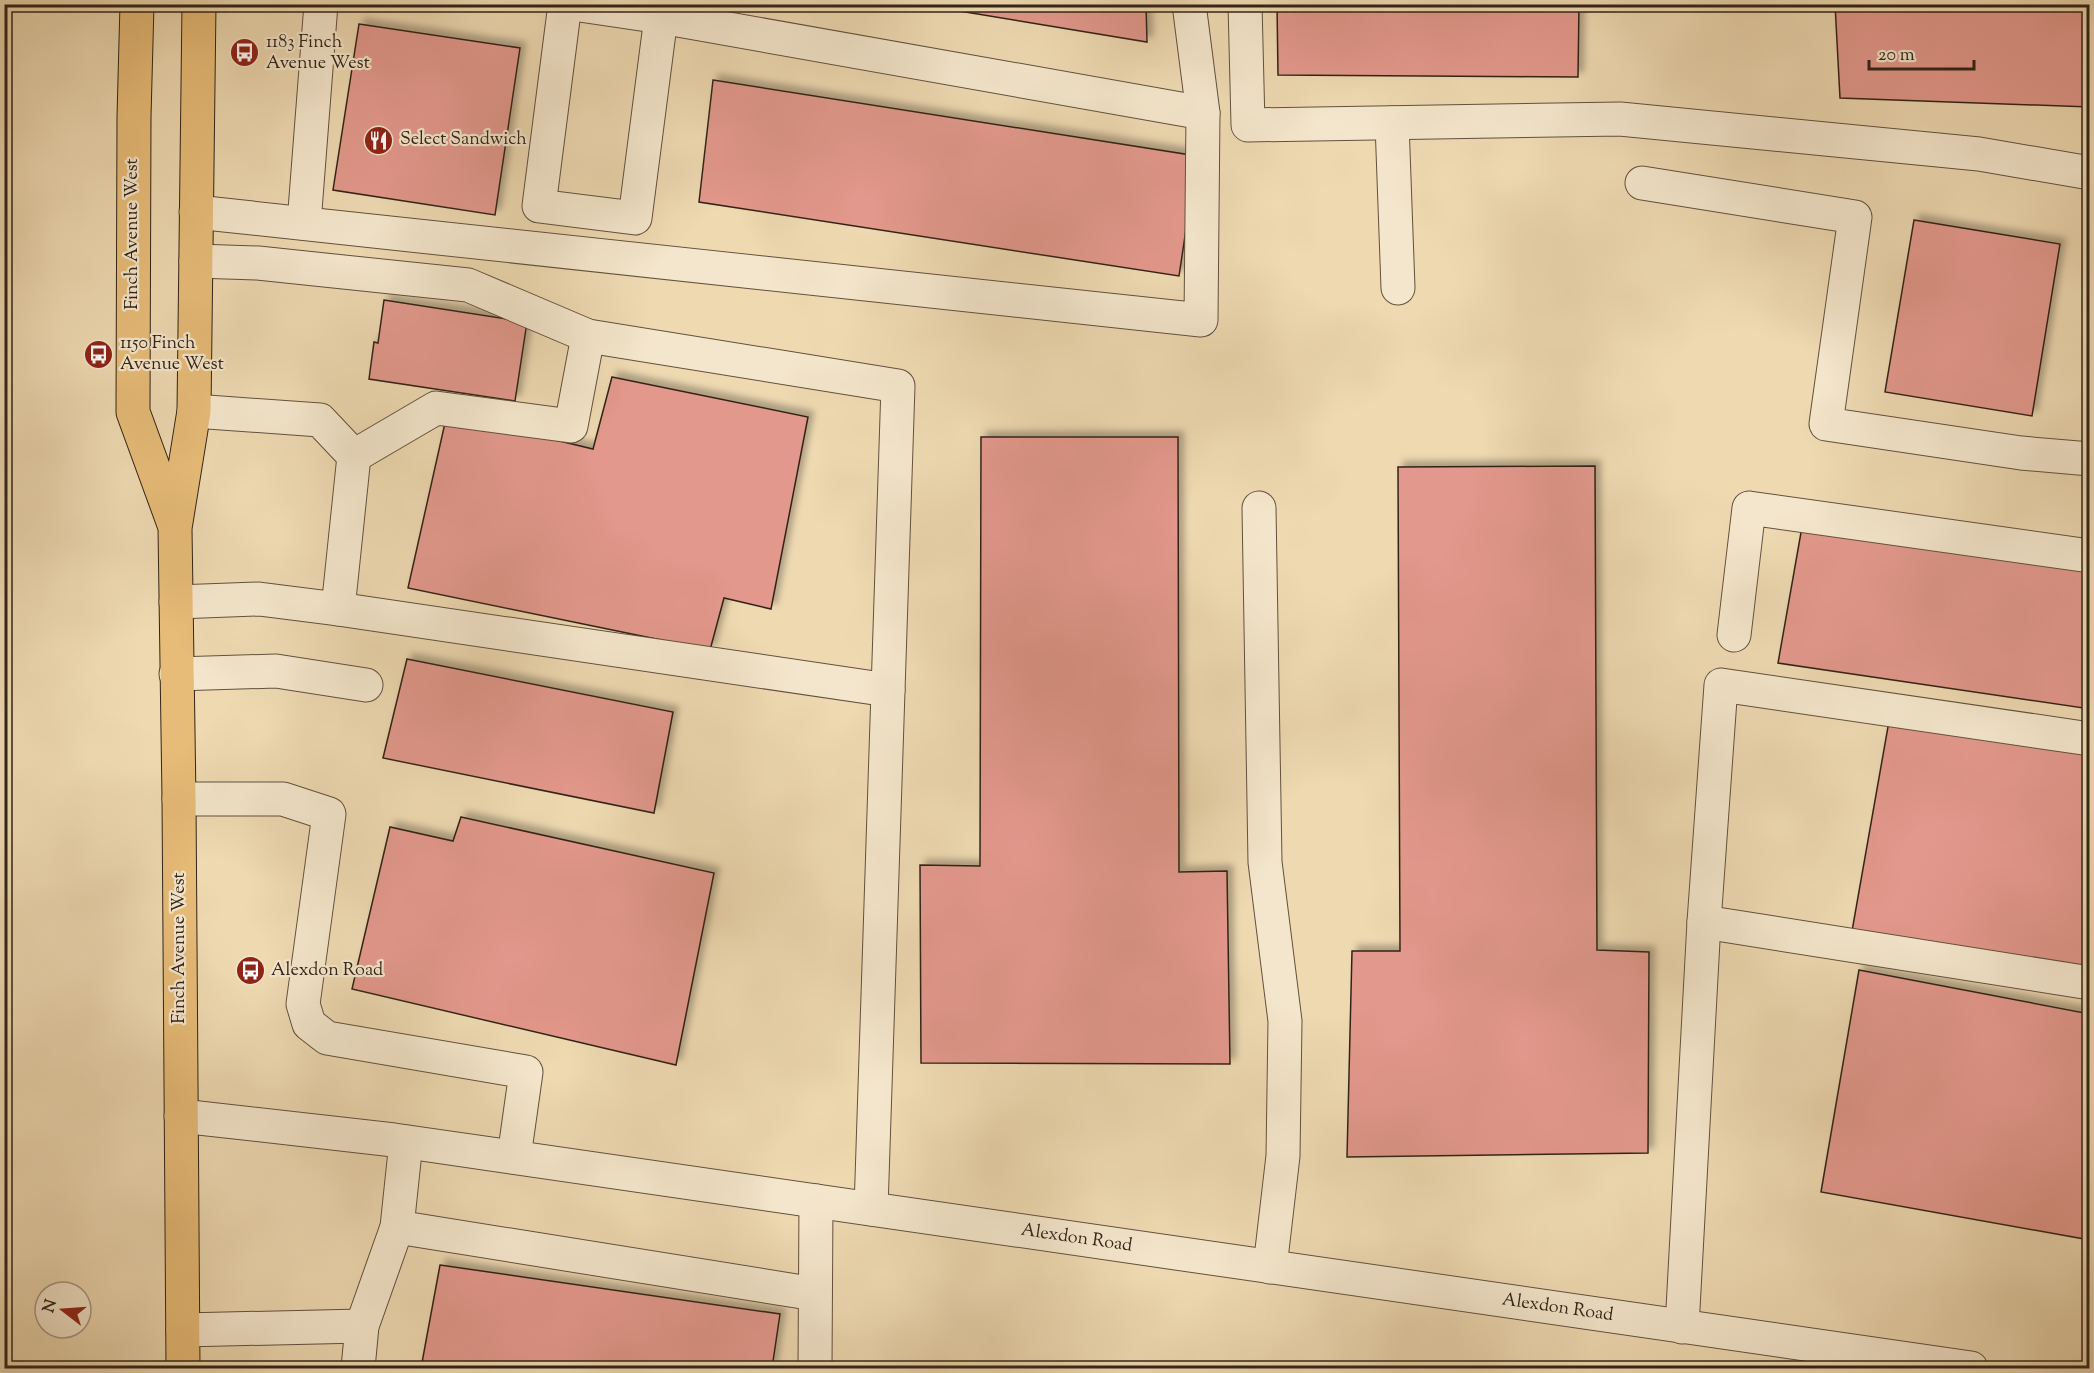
<svg xmlns="http://www.w3.org/2000/svg" width="2094" height="1373" font-family="'Sorts Mill Goudy',serif">
  <style>
    .building { fill: #e2988c; stroke: #322417; stroke-width: 1.5; filter: url(#shadow) }
    .lines { fill: none; stroke-linecap: round; stroke-linejoin: round }
    .minor-casing { stroke: #61513e; stroke-width: 35 }
    .major-casing { stroke: #322417; stroke-width: 35 }
    .minor { stroke: #f4e6cc; stroke-width: 33 }
    .major { stroke: #e7bc78; stroke-width: 33 }
    .labels { text-anchor: middle; dominant-baseline: central; stroke-width: 4.5; stroke-linejoin: round; paint-order: stroke }
    .poi-label { font-size: 18px; fill: #322417; stroke: #f4e6cc; text-anchor: start }
    .street-label { font-size: 18px; fill: #322417; stroke: #f4e6cc }
  </style>
  <defs>
    <filter id="shadow"><feDropShadow dx="5.5" dy="-5.5" stdDeviation="3" flood-color="#0004"/></filter>
  </defs>
  <rect width="100%" height="100%" fill="#eed9b1"/>
  <filter id="stains"><feTurbulence type="fractalNoise" baseFrequency=".00333" numOctaves="4"/><feColorMatrix values="0 0 0 0 .2 0 0 0 0 .09 0 0 0 0 .02 0 0 0 .5 -.17"/></filter>
  <radialGradient id="worn" r=".72"><stop offset=".6" stop-color="#630" stop-opacity="0"/><stop offset="1" stop-color="#630" stop-opacity=".3"/></radialGradient>
  <path class="building" d="M917,4H1146L1147,42Z
    M1277,4H1579L1578,77L1278,75Z
    M1835,4H2090V107L1840,98Z
    M359,24L520,48L495,215L333,190Z
    M713,80L1197,156L1179,276L699,202Z
    M1914,220L2060,244L2032,416L1885,392Z
    M384,300L527,322L515,401L369,379L374,342L378,343Z
    M612,377L808,417L771,609L724,598L710,650L408,588L447,414L593,449Z
    M981,437H1178L1179,872L1227,871L1230,1064L921,1063L920,865L980,866Z
    M1595,466L1597,950L1649,952L1648,1153L1347,1157L1352,951H1400L1398,467Z
    M1803,521L2090,569V709L1778,663Z
    M407,659L673,712L654,813L383,758Z
    M1889,721L2090,755V967L1852,931Z
    M461,817L714,873L676,1065L352,989L390,827L453,841Z
    M1859,970L2090,1014V1240L1821,1192Z
    M440,1265L780,1314L772,1368H421Z"/>
  <g class="lines">
    <defs>
      <g id="minor">
        <path d="M565,4L539,206L635,218L661,17"/>
        <path d="M573,4L661,17L1203,113"/>
        <path d="M1245,4L1248,125L1620,119L1979,154L2090,173"/>
        <path d="M1392,123L1398,288"/>
        <path d="M1642,183L1855,217L1826,424L2021,453L2090,459"/>
        <path d="M196,212L1201,320L1203,113L1189,4"/>
        <path d="M304,223L321,4"/>
        <path d="M196,261L258,263L468,285L588,336L898,386L871,1209"/>
        <path d="M354,456L436,408L571,426L588,336"/>
        <path d="M1259,508L1265,862L1285,1021L1283,1156L1270,1267"/>
        <path d="M176,602L259,599L338,609L354,456L320,420L194,411"/>
        <path d="M338,609L888,690"/>
        <path d="M1734,635L1749,508L2090,556"/>
        <path d="M176,674L276,671L366,685"/>
        <path d="M179,799H283L329,814L303,1004L309,1024L327,1038L526,1072L514,1157"/>
        <path d="M1704,922L2090,983"/>
        <path id="s1" d="M181,1116L394,1140L1971,1368"/>
        <path d="M397,1227L815,1294"/>
        <path d="M1682,1327L1704,922L1721,685L2090,739"/>
        <path d="M183,1330L362,1326"/>
        <path d="M358,1368L362,1326L397,1227L406,1142"/>
        <path d="M815,1368L816,1201"/>
      </g>
      <path id="major" d="M137,4L134,117L133,412L175,527
        M183,1368L179,799L175,528L194,411L199,4"/>
    </defs>
    <use href="#minor" class="minor-casing"/>
    <use href="#major" class="major-casing"/>
    <use href="#minor" class="minor"/>
    <use href="#major" class="major"/>
  </g>
  <defs>
    <symbol id="bus-disc" viewBox="-11 -11 22 22"><circle r="9.5" fill="#8f2418" stroke="#f4e6cc"/><path d="M-5-6H5V4H4V6H2V4H-2V6H-4V4H-5ZM-3.5-4V0h7V-4ZM-3.5 1.2v1.5H-2V1.2ZM2 1.2v1.5H3.5V1.2Z" fill="#fff"/></symbol>
    <symbol id="restaurant-disc" viewBox="-11 -11 22 22"><circle r="9.5" fill="#8f2418" stroke="#f4e6cc"/><path d="M-5-6h1v4h1v-4h1v4h1v-4h1v5L-1.5 .5V6h-2V.5L-5-1ZM5-6V6H3V1.5H1.5Q1.5-4 5-6Z" fill="#fff"/></symbol>
  </defs>
  <g fill-rule="evenodd">
    <use href="#bus-disc" x="228" y="36" width="33" height="33"/>
    <use href="#restaurant-disc" x="362" y="124" width="33" height="33"/>
    <use href="#bus-disc" x="82" y="338" width="33" height="33"/>
    <use href="#bus-disc" x="234" y="954" width="33" height="33"/>
  </g>
  <g class="labels">
    <g class="poi-label">
      <text x="266" y="43">1183 Finch<tspan x="266" dy="21">Avenue West</tspan></text>
      <text x="400" y="140">Select Sandwich</text>
      <text x="120" y="344">1150 Finch<tspan x="120" dy="21">Avenue West</tspan></text>
      <text x="271" y="971">Alexdon Road</text>
    </g>
    <g class="street-label">
      <text transform="translate(133 234) rotate(-90)">Finch Avenue West</text>
      <text transform="translate(180 948) rotate(-90)">Finch Avenue West</text>
      <text stroke="none"><textPath href="#s1" startOffset="904">Alexdon Road</textPath></text>
      <text stroke="none"><textPath href="#s1" startOffset="1390">Alexdon Road</textPath></text>
    </g>
  </g>
  <rect width="2094" height="1373" fill="none" stroke="#eed9b1" stroke-width="24"/>
  <rect x="6" y="6" width="2082" height="1361" fill="none" stroke="#322417" stroke-width="3"/>
  <rect x="12" y="12" width="2070" height="1349" fill="none" stroke="#322417" stroke-width="1.5"/>
  <g transform="translate(63 1310) rotate(287)"><circle r="28" fill="#f4e6cc" stroke="#a69884" stroke-width="1.5"/>
  <path d="M0-4.5L10 22L0 15L-10 22Z" fill="#8f2418"/>
  <text y="-9" font-size="16" font-weight="bold" text-anchor="middle" fill="#322417">N</text>
  </g>
  <path d="M1869 60v9h105v-9" fill="none" stroke="#322417" stroke-width="3"/>
  <text x="1878" y="60" font-size="18" fill="#322417" stroke="#f4e6cc" stroke-width="4.5" paint-order="stroke">20 m</text>
  <rect width="100%" height="100%" filter="url(#stains)"/>
  <rect width="100%" height="100%" fill="url(#worn)"/>
</svg>
